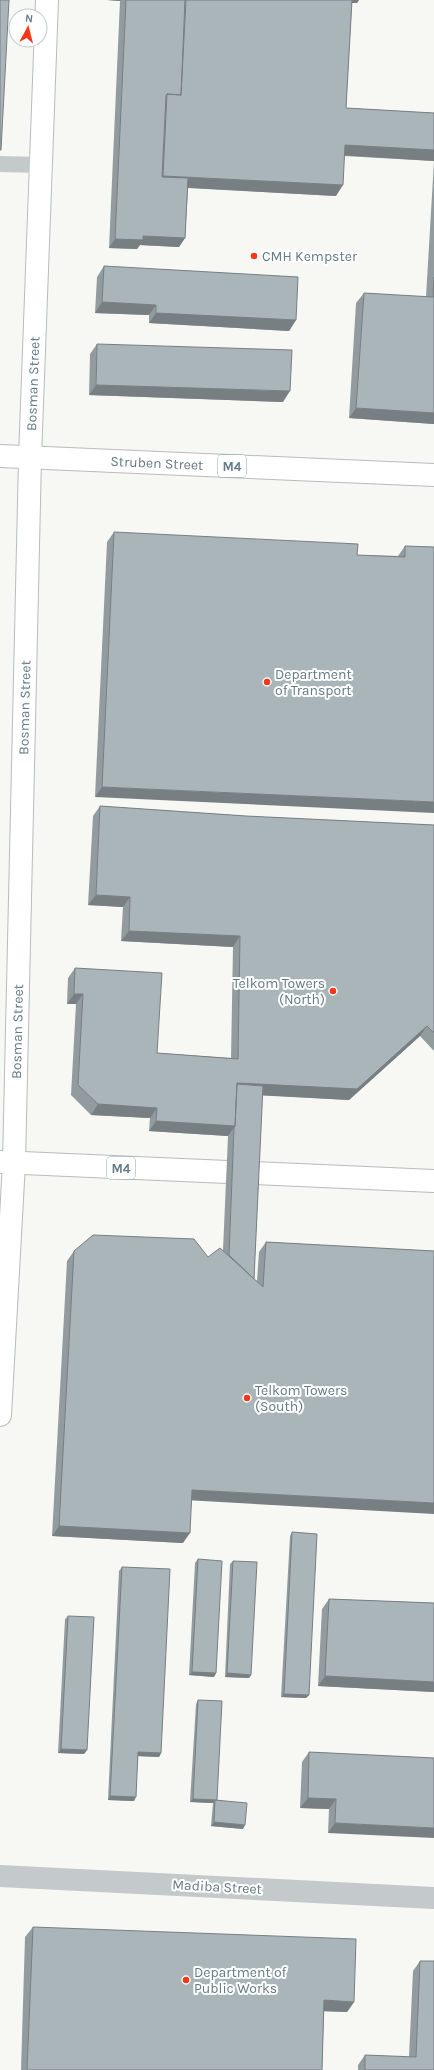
<svg xmlns="http://www.w3.org/2000/svg" width="434" height="2070" font-family="Karla,sans-serif">
  <style>
    .lines { fill: none; stroke-linecap: round; stroke-linejoin: round }
    .secondary-casing { stroke: #b6bcc0; stroke-width: 24 }
    .primary-casing { stroke: #b7bcbf; stroke-width: 24 }
    .service { stroke: #c4c9cc; stroke-width: 16 }
    .tertiary { stroke: #c4c9cc; stroke-width: 22 }
    .secondary { stroke: #fff; stroke-width: 22 }
    .primary { stroke: #fff; stroke-width: 22 }
    .wall { fill: #929c9f }
    .shaded-wall { fill: #777f82 }
    .building { fill: #aab5b9; stroke: #777f82 }
    .poi-dot { fill: #f23818; stroke: #fff; stroke-width: 1.5 }
    .labels { text-anchor: middle; dominant-baseline: central; stroke-width: 4; stroke-linejoin: round; paint-order: stroke }
    .shield { fill: #fff; stroke: #92a2ab; stroke-width: 1 }
    .shield-label { font-size: 13px; font-weight: bold; fill: #637a87 }
    .poi-label { font-size: 14px; fill: #637a87; stroke: #fff; text-anchor: start }
    .street-label { font-size: 14px; fill: #637a87; stroke: #fff }
  </style>
  <rect width="100%" height="100%" fill="#f7f7f3"/>
  <g class="lines">
    <defs>
      <g id="secondary">
        <path id="s1" d="M0,1415L14,1163L30,458L47,0"/>
      </g>
      <g id="primary">
        <path id="s2" d="M0,456L434,475"/>
        <path d="M0,1162L227,1172"/>
        <path d="M253,1173L434,1181"/>
      </g>
    </defs>
    <use href="#secondary" class="secondary-casing"/>
    <use href="#primary" class="primary-casing"/>
    <path class="service" d="M0,164L41,165"/>
    <path class="tertiary" d="M0,1876L434,1898"/>
    <use href="#secondary" class="secondary"/>
    <use href="#primary" class="primary"/>
  </g>
  <path class="wall" d="M107,0H359L357,3H352L346,108L434,113V424L349,418L356,303L364,293L426,297L434,161L344,156L336,196L188,188L185,238L179,247L140,245L137,249L109,248L120,1Z
    M104,266L296,320L289,331L149,323V315L95,313L97,277Z
    M97,344L283,402L89,395L90,354Z
    M114,532L357,555L398,556L405,546L434,547L95,797L107,542Z
    M100,806L246,816L434,825V1051L420,1036L349,1100L262,1095L254,1279L257,1281L259,1252L266,1242L434,1251L192,1500L183,1543L52,1536L67,1261L74,1251L208,1257L223,1250L228,1136L149,1131L150,1118L91,1115L71,1095L76,1004H67L68,978L75,968L157,1053L231,1058L233,947L121,941L123,907L88,905L93,816Z
    M292,1532L309,1695L306,1698L281,1697L290,1536Z
    M198,1559L216,1673L214,1677L189,1675L195,1563Z
    M233,1561L251,1675L249,1678L225,1677L230,1564Z
    M122,1567L161,1753L159,1757L138,1756L134,1801L108,1800L119,1571Z
    M329,1599L434,1603V1692L318,1686L322,1609Z
    M68,1616L87,1750L84,1754L58,1753L65,1619Z
    M198,1700L217,1801L243,1829L211,1826L213,1803L190,1802L196,1704Z
    M309,1752L434,1758L328,1833L329,1809L300,1808L302,1762Z
    M33,1927L354,2002L347,2012L324,2011L322,2070H21L25,1937Z
    M420,1961L434,2070H358V2065L365,2055L409,2057L413,1971Z"/>
  <path class="shaded-wall" d="M107,0H121L120,1Z
    M347,0H359L357,3H345Z
    M345,145L434,150V161L338,155Z
    M163,176L343,185L336,196L156,186Z
    M143,236L185,238L179,247L140,245L137,249L109,248L115,239Z
    M102,302L156,305L149,315L95,313Z
    M156,313L296,320L289,331L149,323Z
    M96,385L290,391L283,402L89,395Z
    M356,408L434,413V424L349,418Z
    M102,787L434,802V813L95,797Z
    M96,895L130,897L123,907L88,905Z
    M129,931L240,936L233,947L121,941Z
    M74,994H83L76,1004H67Z
    M427,1026L420,1036L349,1100L236,1094L237,1083Z
    M98,1104L157,1108L150,1118L91,1115Z
    M156,1121L235,1126L228,1136L149,1131Z
    M192,1490L434,1503V1514L185,1500Z
    M59,1526L190,1533L183,1543L52,1536Z
    M192,1672L216,1673L214,1677L189,1675Z
    M227,1673L251,1675L249,1678L225,1677Z
    M325,1676L434,1682V1692L318,1686Z
    M284,1694L309,1695L306,1698L281,1697Z
    M61,1749L87,1750L84,1754L58,1753Z
    M138,1752L161,1753L159,1757L136,1756Z
    M110,1796L136,1797L134,1801L108,1800Z
    M308,1798L336,1799L329,1809L300,1808Z
    M193,1799L217,1800L215,1803V1800L213,1803L190,1802Z
    M214,1822L245,1825L243,1829L211,1826Z
    M335,1823L434,1828V1838L328,1833Z
    M324,2000L354,2002L347,2012L317,2011Z"/>
  <path class="building" d="M0,0H9L1,150H0Z
    M126,0H185L181,95L167,94L166,96L162,177L188,178L185,238L143,236V240L115,239Z
    M186,0H352L346,108L434,113V150L345,145L343,185L163,176L167,94L181,95Z
    M104,266L298,277L296,320L156,313V305L102,302Z
    M434,277V413L356,408L364,293L433,297Z
    M97,344L292,350L290,391L96,385Z
    M114,532L358,544L357,555L405,557V546L434,547V802L102,787Z
    M100,806L246,816L434,825V1033L427,1026L357,1089L237,1083L235,1126L156,1121L157,1108L98,1104L78,1085L83,994H74L75,968L162,973L157,1053L238,1059L240,936L129,931L130,897L96,895Z
    M237,1084L263,1086L254,1279L229,1255L234,1128L235,1126Z
    M93,1235L194,1239L208,1257L220,1248L263,1287L266,1242L434,1251V1503L192,1490L190,1533L59,1526L74,1251Z
    M292,1532L317,1534L309,1695L284,1694Z
    M198,1559L222,1561L216,1673L192,1672Z
    M233,1561L257,1562L251,1675L227,1673Z
    M122,1567L170,1569L161,1753L138,1752L136,1797L110,1796Z
    M329,1599L434,1603V1682L325,1676Z
    M68,1616L94,1617L87,1750L61,1749Z
    M198,1700L222,1701L217,1800L193,1799Z
    M309,1752L434,1758V1828L335,1823L336,1799L308,1798Z
    M215,1800L247,1803L245,1825L214,1822Z
    M33,1927L356,1939L354,2002L324,2000L322,2070H27Z
    M420,1961H434V2070H365V2055L416,2057Z"/>
  <g class="poi-dot">
    <circle cx="254" cy="256" r="4"/>
    <circle cx="267" cy="682" r="4"/>
    <circle cx="333" cy="991" r="4"/>
    <circle cx="247" cy="1398" r="4"/>
    <circle cx="186" cy="1980" r="4"/>
  </g>
  <g class="labels">
    <g class="shield">
      <rect x="218" y="455" width="28" height="22" rx="3"/>
      <rect x="107" y="1157" width="28" height="22" rx="3"/>
    </g>
    <g class="shield-label">
      <text x="232" y="466">M4</text>
      <text x="121" y="1168">M4</text>
    </g>
    <g class="poi-label">
      <text x="262" y="256">CMH Kempster</text>
      <text x="275" y="674">Department<tspan x="275" dy="16">of Transport</tspan></text>
      <text x="325" y="983" text-anchor="end">Telkom Towers<tspan x="325" dy="16">(North)</tspan></text>
      <text x="255" y="1390">Telkom Towers<tspan x="255" dy="16">(South)</tspan></text>
      <text x="194" y="1972">Department of<tspan x="194" dy="16">Public Works</tspan></text>
    </g>
    <g class="street-label">
      <text stroke="none"><textPath href="#s1" startOffset="1032">Bosman Street</textPath></text>
      <text stroke="none"><textPath href="#s2" startOffset="157">Struben Street</textPath></text>
      <text stroke="none"><textPath href="#s1" startOffset="708">Bosman Street</textPath></text>
      <text stroke="none"><textPath href="#s1" startOffset="384">Bosman Street</textPath></text>
      <text transform="translate(217 1887) rotate(3)">Madiba Street</text>
    </g>
  </g>
  <g transform="translate(28 28) rotate(7)"><circle r="19" fill="#ffffff" stroke="#c1cacf"/>
  <path d="M0-3L7 15L0 10L-7 15Z" fill="#f23818"/>
  <text y="-6" font-size="11" font-weight="bold" text-anchor="middle" fill="#637a87">N</text>
  </g>
</svg>
